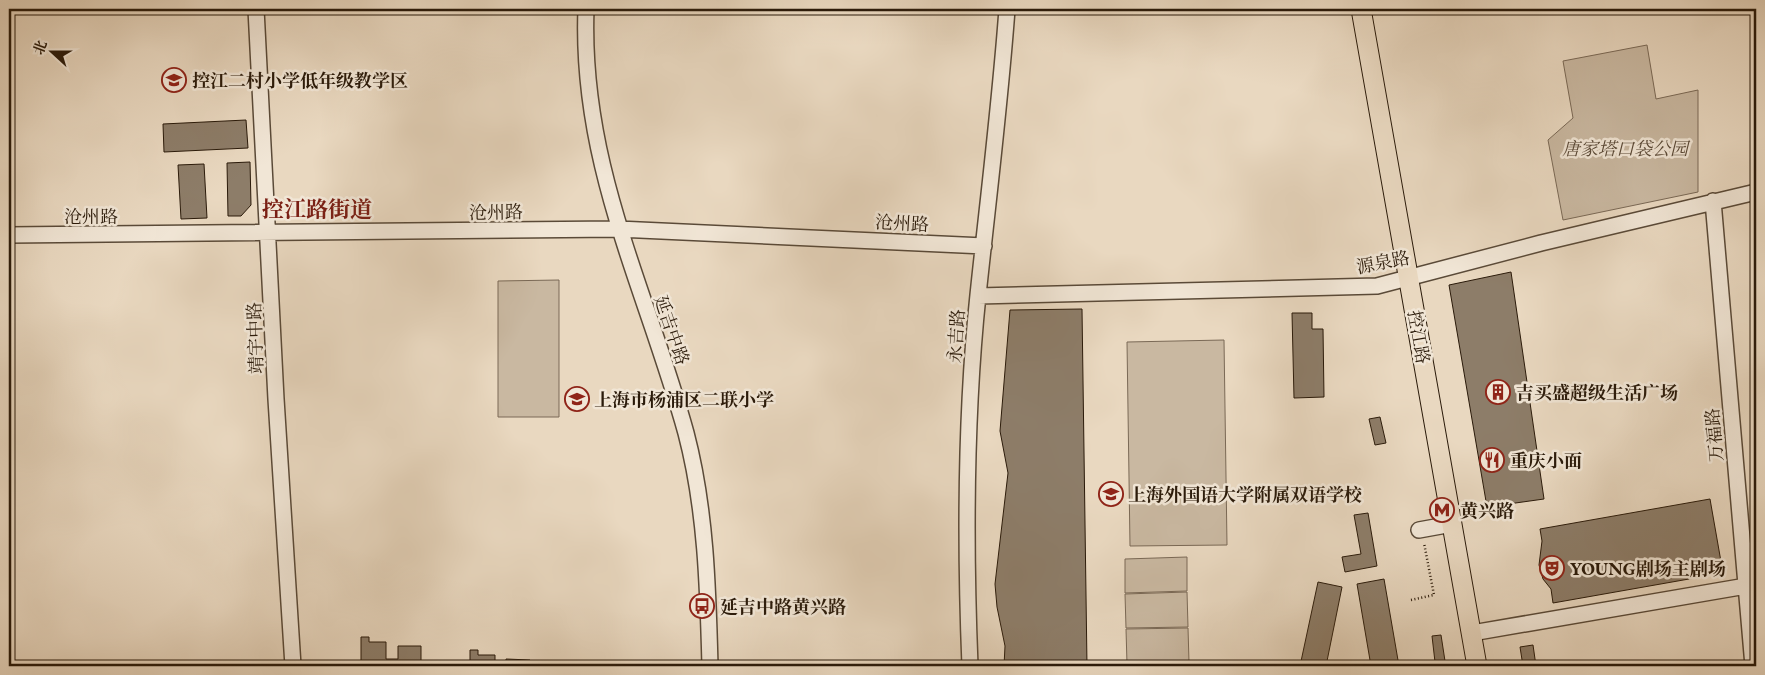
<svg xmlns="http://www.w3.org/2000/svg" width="1765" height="675" font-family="'EB Garamond','Noto Serif SC',serif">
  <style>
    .green { fill: #c9b8a1; stroke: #7a6956 }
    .building { fill: #8d7d69; stroke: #2a1a0a }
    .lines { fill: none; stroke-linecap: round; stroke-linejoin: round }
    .minor-casing { stroke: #5a4a38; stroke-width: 18 }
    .major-casing { stroke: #2a1a0a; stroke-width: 21 }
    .path { stroke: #2a1a0a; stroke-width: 2.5; stroke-dasharray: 1 2.5; stroke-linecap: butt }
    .minor { stroke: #f1e6d6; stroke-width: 15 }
    .major { stroke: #e9d8c0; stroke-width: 19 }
    .labels { text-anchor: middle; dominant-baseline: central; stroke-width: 5; stroke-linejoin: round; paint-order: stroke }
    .poi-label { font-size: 18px; font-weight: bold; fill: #2a1a0a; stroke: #f1e6d6; text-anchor: start }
    .park-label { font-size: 18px; font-style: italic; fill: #5a4937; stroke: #f1e6d6 }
    .street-label { font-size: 18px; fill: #2a1a0a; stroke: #f1e6d6 }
    .district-label { font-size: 22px; font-weight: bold; fill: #7a1f14; stroke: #f1e6d6 }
  </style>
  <rect width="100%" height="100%" fill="#e9d8c0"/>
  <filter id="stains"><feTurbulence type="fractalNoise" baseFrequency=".004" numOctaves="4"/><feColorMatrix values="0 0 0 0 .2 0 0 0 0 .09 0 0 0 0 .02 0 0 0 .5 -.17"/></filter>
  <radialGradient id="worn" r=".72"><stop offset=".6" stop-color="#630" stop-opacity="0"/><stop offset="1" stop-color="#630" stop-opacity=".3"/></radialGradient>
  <path class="green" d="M1647,45L1656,99L1698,90V192L1563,220L1548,140L1573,118L1563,61Z
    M559,280V417H498V281Z
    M1224,340L1227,545L1130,546L1127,342Z
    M1187,557V591L1125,593V559Z
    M1187,592L1188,627L1126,628L1125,594Z
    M1188,628L1189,662L1127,664L1126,629Z"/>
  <path class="building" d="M246,120L248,148L164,152L163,124Z
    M250,162L251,205L241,216H228L227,163Z
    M204,164L207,218L181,219L178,165Z
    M1511,272L1544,499L1487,507L1449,285Z
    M1082,309L1087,666H1004L1005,646L997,607L995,584L1008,473L1000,431L1010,310Z
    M1292,313H1312V329H1323L1324,397L1294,398Z
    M1380,417L1386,443L1375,445L1369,419Z
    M1710,499L1723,573L1553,603L1551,589L1543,579L1539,565L1542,541L1540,529Z
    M1368,513L1377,566L1345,572L1342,557L1361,554L1354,515Z
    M1384,579L1399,666H1371L1357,584Z
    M1318,582L1342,587L1326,666H1300Z
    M1441,635L1445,661L1435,662L1432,636Z
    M361,637H369V642H386V659H398V646H421V666L361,665Z
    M1533,645L1536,666H1523L1520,647Z
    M470,650H478V655H495V666H470Z
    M506,659L530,660V666H506Z"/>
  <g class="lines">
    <defs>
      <path id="minor" d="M256,9L276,399L293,666
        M586,9C580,165 646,288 686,433C706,509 708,589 710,666
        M1713,201L1753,666
        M9,235L618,229L984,246
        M978,296L1377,286L1541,243L1756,192
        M1419,530L1452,524
        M1472,633L1746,586
        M970,666C965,543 965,419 978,295C988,200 1000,105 1007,9"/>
      <path id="major" d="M1361,9L1477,666"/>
    </defs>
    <use href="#minor" class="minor-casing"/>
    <use href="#major" class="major-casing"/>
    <path class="path" d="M1411,600L1434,595L1424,543"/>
    <use href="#minor" class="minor"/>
    <use href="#major" class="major"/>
  </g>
  <defs>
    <symbol id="school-ring" viewBox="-11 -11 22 22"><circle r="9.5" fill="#f1e6d6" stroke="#8f2418" stroke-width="1.5"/><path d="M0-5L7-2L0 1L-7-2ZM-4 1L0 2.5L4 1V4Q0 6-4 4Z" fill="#8f2418"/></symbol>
    <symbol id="building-ring" viewBox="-11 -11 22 22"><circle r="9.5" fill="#f1e6d6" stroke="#8f2418" stroke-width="1.5"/><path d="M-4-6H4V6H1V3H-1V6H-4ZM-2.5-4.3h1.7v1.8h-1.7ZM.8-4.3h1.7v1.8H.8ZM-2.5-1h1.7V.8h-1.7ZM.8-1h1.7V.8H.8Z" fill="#8f2418"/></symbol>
    <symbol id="restaurant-ring" viewBox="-11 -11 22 22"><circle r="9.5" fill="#f1e6d6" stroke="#8f2418" stroke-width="1.5"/><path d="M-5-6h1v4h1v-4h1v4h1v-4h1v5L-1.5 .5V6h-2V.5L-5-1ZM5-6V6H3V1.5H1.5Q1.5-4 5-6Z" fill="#8f2418"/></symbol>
    <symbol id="metro-ring" viewBox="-11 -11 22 22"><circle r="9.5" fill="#f1e6d6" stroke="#8f2418" stroke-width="1.5"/><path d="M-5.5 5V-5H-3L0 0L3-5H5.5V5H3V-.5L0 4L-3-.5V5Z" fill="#8f2418"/></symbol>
    <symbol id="theatre-ring" viewBox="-11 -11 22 22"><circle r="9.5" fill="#f1e6d6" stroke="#8f2418" stroke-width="1.5"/><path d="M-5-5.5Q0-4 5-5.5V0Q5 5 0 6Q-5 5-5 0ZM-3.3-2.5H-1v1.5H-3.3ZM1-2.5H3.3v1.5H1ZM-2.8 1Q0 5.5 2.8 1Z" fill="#8f2418"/></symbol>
    <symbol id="bus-ring" viewBox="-11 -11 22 22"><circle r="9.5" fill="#f1e6d6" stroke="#8f2418" stroke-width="1.5"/><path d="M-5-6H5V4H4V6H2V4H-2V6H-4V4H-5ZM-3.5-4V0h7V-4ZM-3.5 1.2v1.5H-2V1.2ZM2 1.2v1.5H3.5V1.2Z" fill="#8f2418"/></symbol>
  </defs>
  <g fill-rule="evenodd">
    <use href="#school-ring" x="160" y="66" width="28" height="28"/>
    <use href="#building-ring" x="1484" y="378" width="28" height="28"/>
    <use href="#school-ring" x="563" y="385" width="28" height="28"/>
    <use href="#restaurant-ring" x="1478" y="446" width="28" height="28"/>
    <use href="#school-ring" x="1097" y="480" width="28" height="28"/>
    <use href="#metro-ring" x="1428" y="496" width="28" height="28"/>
    <use href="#theatre-ring" x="1538" y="554" width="28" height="28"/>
    <use href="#bus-ring" x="688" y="592" width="28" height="28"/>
  </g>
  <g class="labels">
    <g class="poi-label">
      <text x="192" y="80">控江二村小学低年级教学区</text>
      <text x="1516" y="392">吉买盛超级生活广场</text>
      <text x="594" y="399">上海市杨浦区二联小学</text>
      <text x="1510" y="460">重庆小面</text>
      <text x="1128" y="494">上海外国语大学附属双语学校</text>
      <text x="1460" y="510">黄兴路</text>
      <text x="1570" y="568">YOUNG剧场主剧场</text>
      <text x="720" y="606">延吉中路黄兴路</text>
    </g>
    <g class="park-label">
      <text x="1625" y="148">唐家塔口袋公园</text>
    </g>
    <g class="street-label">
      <text transform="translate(496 212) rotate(-1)">沧州路</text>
      <text x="91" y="216">沧州路</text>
      <text transform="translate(902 223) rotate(3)">沧州路</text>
      <text transform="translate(1383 262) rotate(-11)">源泉路</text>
      <text transform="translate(672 330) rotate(71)">延吉中路</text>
      <text transform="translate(956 336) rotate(-86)">永吉路</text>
      <text transform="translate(1419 337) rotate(80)">控江路</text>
      <text transform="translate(255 338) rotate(-92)">靖宇中路</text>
      <text transform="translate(1714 435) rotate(-95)">万福路</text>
    </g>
    <g class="district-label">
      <text x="317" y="209">控江路街道</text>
    </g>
  </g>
  <rect width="1765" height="675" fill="none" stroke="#e9d8c0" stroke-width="30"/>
  <rect x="10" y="10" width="1745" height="655" fill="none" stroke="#2a1a0a" stroke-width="2.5"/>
  <rect x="15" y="15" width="1735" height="645" fill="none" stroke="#2a1a0a"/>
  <g transform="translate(52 52) rotate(291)" stroke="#f1e6d6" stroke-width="4" paint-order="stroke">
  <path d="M0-4L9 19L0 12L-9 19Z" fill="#2a1a0a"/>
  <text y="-8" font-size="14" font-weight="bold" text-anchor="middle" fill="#2a1a0a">北</text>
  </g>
  <rect width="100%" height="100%" filter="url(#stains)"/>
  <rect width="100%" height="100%" fill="url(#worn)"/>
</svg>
